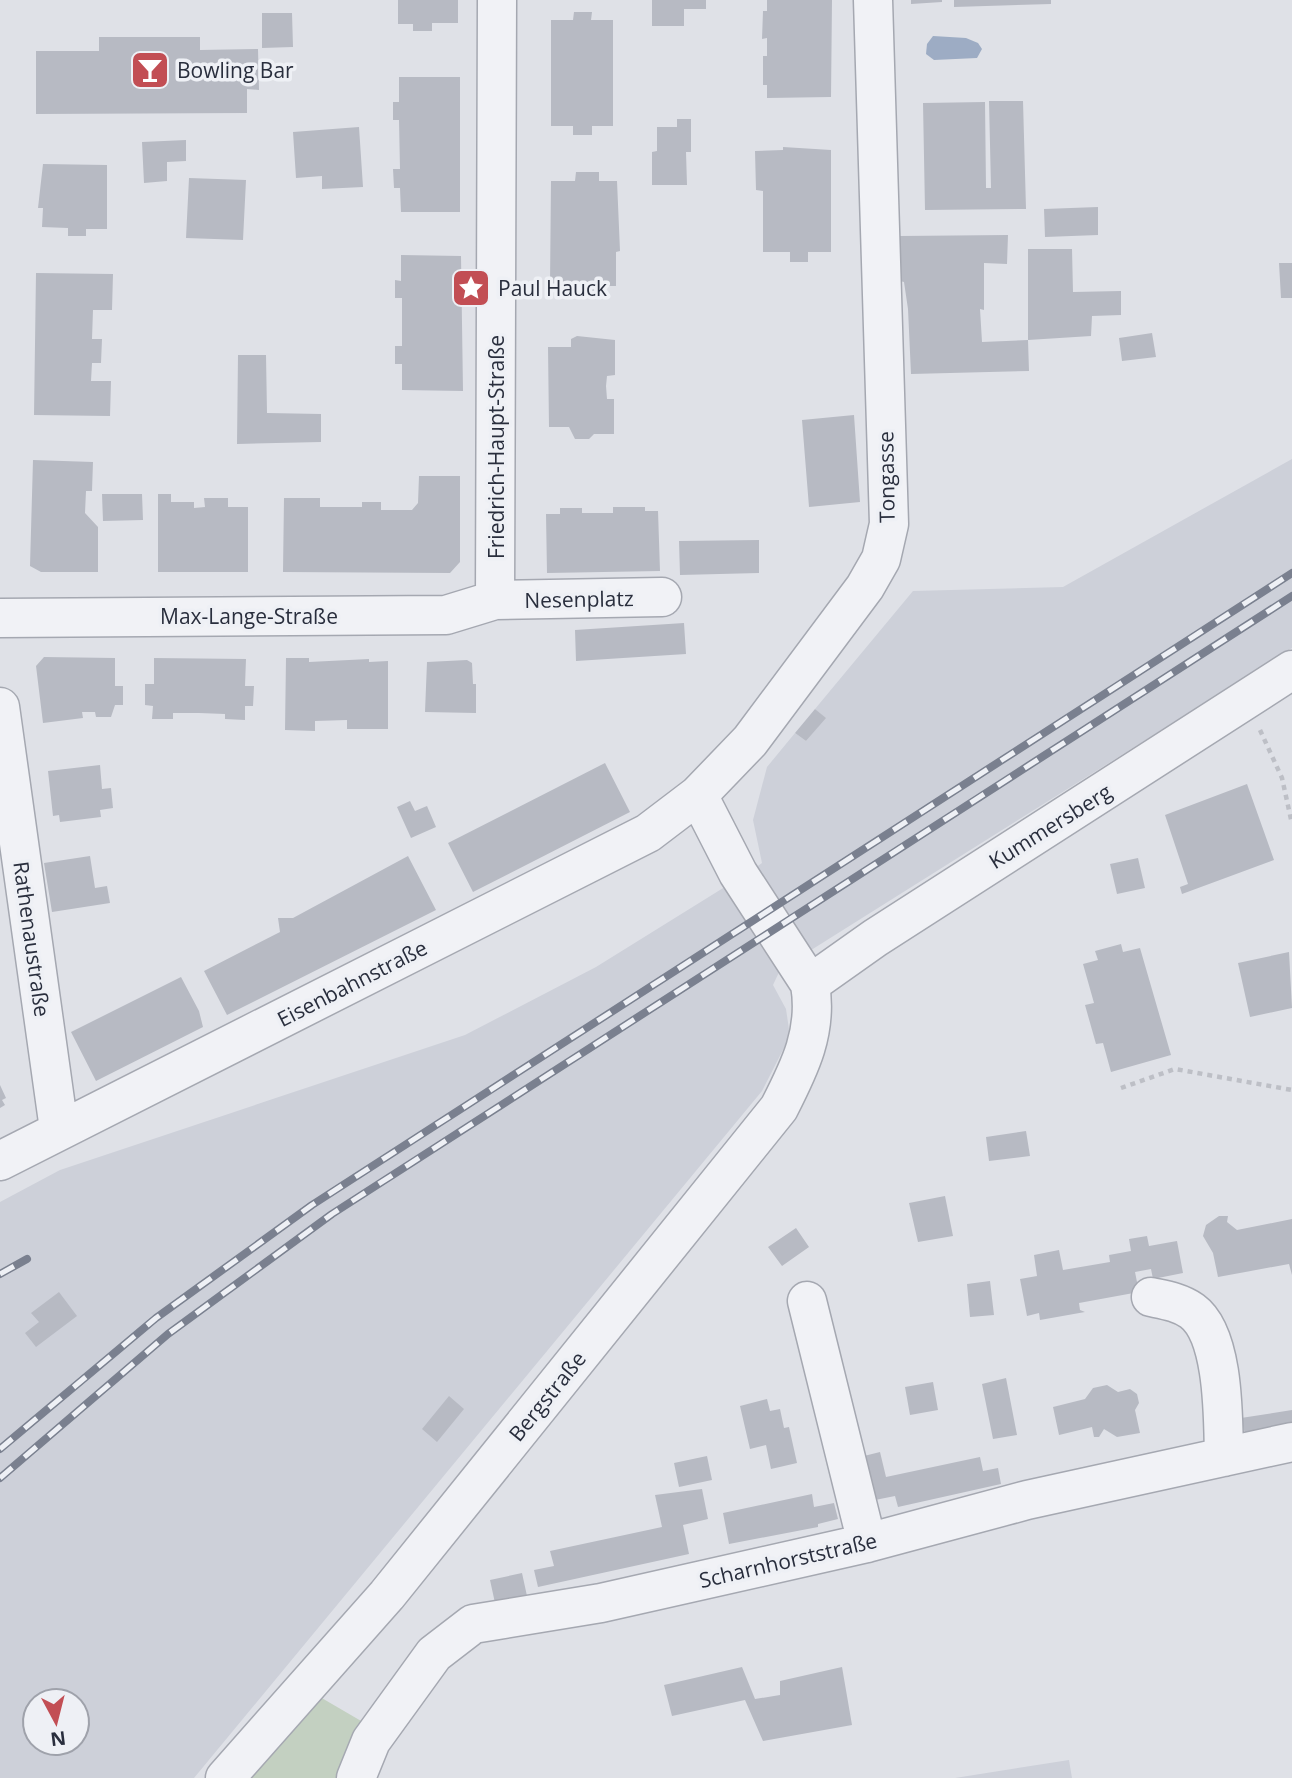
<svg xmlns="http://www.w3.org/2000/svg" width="1292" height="1778" font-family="'Open Sans',sans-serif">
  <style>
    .built { fill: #cdd0d9; fill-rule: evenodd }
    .green { fill: #c3d0c1 }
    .water { fill: #9dacc4 }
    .building { fill: #b7bac3 }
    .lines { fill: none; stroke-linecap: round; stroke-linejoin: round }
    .minor-casing { stroke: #a5a8b1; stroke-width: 41 }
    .path { stroke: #bdbfc6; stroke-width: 4.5; stroke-dasharray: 5 5; stroke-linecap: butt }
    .minor { stroke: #f1f2f6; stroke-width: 38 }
    .rail-casing { stroke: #7a808f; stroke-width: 8 }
    .rail { stroke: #eef0f5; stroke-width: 5; stroke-dasharray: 16; stroke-linecap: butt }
    .labels { text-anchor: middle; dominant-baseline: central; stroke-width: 7; stroke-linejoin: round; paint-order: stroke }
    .poi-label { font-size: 21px; fill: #292e3d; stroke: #eef0f5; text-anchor: start }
    .street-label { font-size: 21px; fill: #292e3d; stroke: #eef0f5 }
  </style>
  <rect width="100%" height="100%" fill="#dfe1e7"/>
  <path class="built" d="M1292,459V648L808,952L755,868L762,863L753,820L767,767L795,733L806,741L825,718L815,709L913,591L1063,587Z
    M728,885L781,968L773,985L786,1009L790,1036L762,1091L194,1778H0V1202L60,1170L465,1035L596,967ZM35,1701H77V1743H35Z
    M1069,1760L1072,1778H955Z"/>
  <path class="green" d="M320,1697L368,1725L345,1778H250Z"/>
  <path class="water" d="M933,36L966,38L978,43L982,49L977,58L934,60L926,54L927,44Z"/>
  <path class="building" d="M398,0H458V23H432V31H413V24H398Z
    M652,0H706V9H684V26H652Z
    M767,0H832L831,97L767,98V85H763V56H767V38L762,39L763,11H767Z
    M911,0H942V2L911,4Z
    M954,0H1051V4L954,7Z
    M574,12H592L591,20H613V126H592V135H573V126H551V20H573Z
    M262,13H292L293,47L262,48Z
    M99,37H200V50L258,49L259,90L247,89V113L36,114V51H99Z
    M399,77H460V212H401L400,188H394L393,169H400L399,120H393V102H399Z
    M989,101H1023L1026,209L925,210L923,103L985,102L986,188H991Z
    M677,119H691V152H686L687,185H652V152L657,151V127H677Z
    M359,127L363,187L322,189V176L296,178L293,132Z
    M186,140V161L167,162V181L144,183L142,142Z
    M783,147L831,150V252H808V262H790V252H763V191L756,190L755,151L783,150Z
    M43,164L107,165V229H86V236H68V228L42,227L43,208H38Z
    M576,172H599V181H617L620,251L616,252V286H597V295L574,296V285H550L551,181H575Z
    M189,178L246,180L243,240L186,238Z
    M1098,207V235L1045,237L1044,209Z
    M1008,235L1007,264L984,263V310L980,309L982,342L1028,340L1029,371L911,374L908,309L904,282L900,281V236Z
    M1028,249H1072L1073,292L1121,291V315L1092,316L1091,336L1028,340Z
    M401,255L461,256L463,391L402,390V364H395V346H402V298H395V280L401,281Z
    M1279,263H1292V298H1281Z
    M36,273L113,274L112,310H93L92,339H102L101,363H92L91,381H111L110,416L34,415Z
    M1152,333L1156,357L1122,361L1119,338Z
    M577,336L615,340V375L607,376L606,386L607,399H614V434H594L589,439H575L569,427H549L548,347H571V339Z
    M238,355H266L267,413L321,414V442L237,444Z
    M854,415L860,502L809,507L802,420Z
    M33,460L93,462L92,491H86L85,513L98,527V572H41L30,566Z
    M419,476H460V562L450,573L283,572L284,498H320V507H362V502H381V510H412L418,503Z
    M102,494H142L143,520L103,521Z
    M158,494H171V502H194V508L205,507L204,498H228V507H248V572H158Z
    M613,507H645V511H658L660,571L547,573L546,514H560V508H582V513H613Z
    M759,540V573L680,575L679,541Z
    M684,623L686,654L576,661L575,630Z
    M44,657L115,658V686H123V705H115L111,717H96L95,712H82L83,718L43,723L36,666Z
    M154,658L246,659L245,686H254L253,706H245V720L225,719V714L199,713H173V719H152L153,706L145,705V684H154Z
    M286,658H309V662L369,659V662L388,661V729H347V720L315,721V731L285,730Z
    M467,660L472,663L473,684H476V713L425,712L427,662Z
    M815,709L826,718L806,741L795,733Z
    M605,763L630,812L473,892L448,843Z
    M100,765L102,789L111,788L113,808L100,810L101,817L60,822L59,815L53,816L48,771Z
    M1247,784L1274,860L1182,894L1180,887L1188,884L1165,815Z
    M410,801L415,811L427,806L436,827L411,838L397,807Z
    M90,856L95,888L107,886L110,903L52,912L44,863Z
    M408,856L436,910L227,1015L204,971L280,932L278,918H293Z
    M1138,858L1145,888L1117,894L1110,864Z
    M1121,944L1123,952L1140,948L1171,1055L1111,1072L1103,1043L1096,1044L1085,1005L1094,1003L1083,964L1098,960L1095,951Z
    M1289,952L1292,1008L1250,1017L1238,963Z
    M181,977L199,1011L203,1027L96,1081L71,1032Z
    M0,1085L6,1098L2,1100L5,1105L0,1108Z
    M1026,1131L1030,1156L989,1161L986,1137Z
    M945,1196L953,1236L918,1242L909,1203Z
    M1219,1216H1228L1227,1222L1237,1230L1292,1219V1275L1289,1264L1218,1277L1213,1253L1203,1236L1206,1225Z
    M796,1228L809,1247L782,1266L768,1247Z
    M1147,1236L1149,1246L1177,1241L1183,1273L1153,1279L1151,1269L1135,1272L1139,1292L1079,1303L1080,1310L1085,1312L1040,1320L1039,1313L1027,1316L1020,1279L1037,1276L1034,1255L1059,1250L1063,1270L1110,1262L1109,1255L1131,1251L1129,1239Z
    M990,1281L994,1315L970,1317L967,1284Z
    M59,1292L77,1316L36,1347L25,1333L39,1322L31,1313Z
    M1006,1378L1017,1435L993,1439L982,1384Z
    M933,1382L938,1410L910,1415L905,1387Z
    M1107,1385L1118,1392L1130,1389L1137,1394L1139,1403L1135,1410L1140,1433L1117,1437L1104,1429L1099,1437H1094L1092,1427L1059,1435L1053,1407L1085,1399L1093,1388Z
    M449,1396L464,1409L437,1442L422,1429Z
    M767,1399L770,1411L780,1409L784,1428L789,1427L797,1463L771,1469L766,1445L750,1449L740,1406Z
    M1292,1410V1423L1245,1434L1241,1418Z
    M880,1452L886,1477L980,1457L983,1471L998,1468L1001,1484L898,1507L895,1496L870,1501L860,1457Z
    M707,1456L712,1480L679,1487L674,1463Z
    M702,1489L708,1519L683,1525L689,1554L538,1587L534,1570L554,1566L550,1551L662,1527L655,1495Z
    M812,1494L814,1507L834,1503L838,1519L818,1524V1527L729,1544L723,1513Z
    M522,1573L527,1596L495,1603L490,1580Z
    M742,1667L755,1699L780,1695V1681L842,1667L852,1725L763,1741L745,1700L672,1716L664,1685Z"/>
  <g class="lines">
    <defs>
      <path id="minor" d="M495,600L497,0
        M0,618L446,615L495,600L662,597
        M0,707L59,1129
        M810,984L875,938L1292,670
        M0,1161L648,833L698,795L750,741L865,587L881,559L889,524L873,0
        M1151,1297C1165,1300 1179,1302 1192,1311C1225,1335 1223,1420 1224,1457
        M807,1301L867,1543
        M225,1778L387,1595L779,1108C800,1067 818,1031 810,984L738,873L698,795
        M356,1778L371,1741L434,1654L473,1624L601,1603L867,1543L1027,1500L1292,1442"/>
    </defs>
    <use href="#minor" class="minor-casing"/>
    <path class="path" d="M1260,730L1282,778L1292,824
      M1121,1088L1175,1069L1292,1090"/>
    <use href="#minor" class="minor"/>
    <defs>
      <path id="rail" d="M0,1274L27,1259
        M0,1449L156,1318L312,1205L1292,573
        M0,1478L168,1334L332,1214L1292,596"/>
    </defs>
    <use href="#rail" class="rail-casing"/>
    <use href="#rail" class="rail"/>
  </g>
  <defs>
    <symbol id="bar-square" viewBox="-11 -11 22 22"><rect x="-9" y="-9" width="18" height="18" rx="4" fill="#c24e54" stroke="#eef0f5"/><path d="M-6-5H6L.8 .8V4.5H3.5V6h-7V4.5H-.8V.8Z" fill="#fff"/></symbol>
    <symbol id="sight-square" viewBox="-11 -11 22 22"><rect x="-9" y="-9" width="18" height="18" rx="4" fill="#c24e54" stroke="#eef0f5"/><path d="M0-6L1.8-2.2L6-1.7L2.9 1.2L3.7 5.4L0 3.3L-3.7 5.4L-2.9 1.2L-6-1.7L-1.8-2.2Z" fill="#fff"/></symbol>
  </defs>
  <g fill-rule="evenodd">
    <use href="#bar-square" x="128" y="48" width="44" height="44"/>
    <use href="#sight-square" x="449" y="266" width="44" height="44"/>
  </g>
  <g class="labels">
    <g class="poi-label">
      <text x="177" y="70">Bowling Bar</text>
      <text x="498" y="288">Paul Hauck</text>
    </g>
    <g class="street-label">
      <text transform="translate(496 447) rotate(-90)">Friedrich-Haupt-Straße</text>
      <text transform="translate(886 477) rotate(-91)">Tongasse</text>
      <text transform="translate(579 599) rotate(-1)">Nesenplatz</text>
      <text x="249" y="616">Max-Lange-Straße</text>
      <text transform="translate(1050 826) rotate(-32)">Kummersberg</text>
      <text transform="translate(32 939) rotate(82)">Rathenaustraße</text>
      <text transform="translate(352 983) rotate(-27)">Eisenbahnstraße</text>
      <text transform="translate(547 1396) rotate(-51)">Bergstraße</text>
      <text transform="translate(788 1560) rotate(-13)">Scharnhorststraße</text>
    </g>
  </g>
  <g transform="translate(56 1722) rotate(173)"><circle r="33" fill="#eef0f5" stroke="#9fa2ab" stroke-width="2"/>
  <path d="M0-5L12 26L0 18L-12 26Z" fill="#c24e54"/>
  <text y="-10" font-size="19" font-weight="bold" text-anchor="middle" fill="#292e3d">N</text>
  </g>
</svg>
